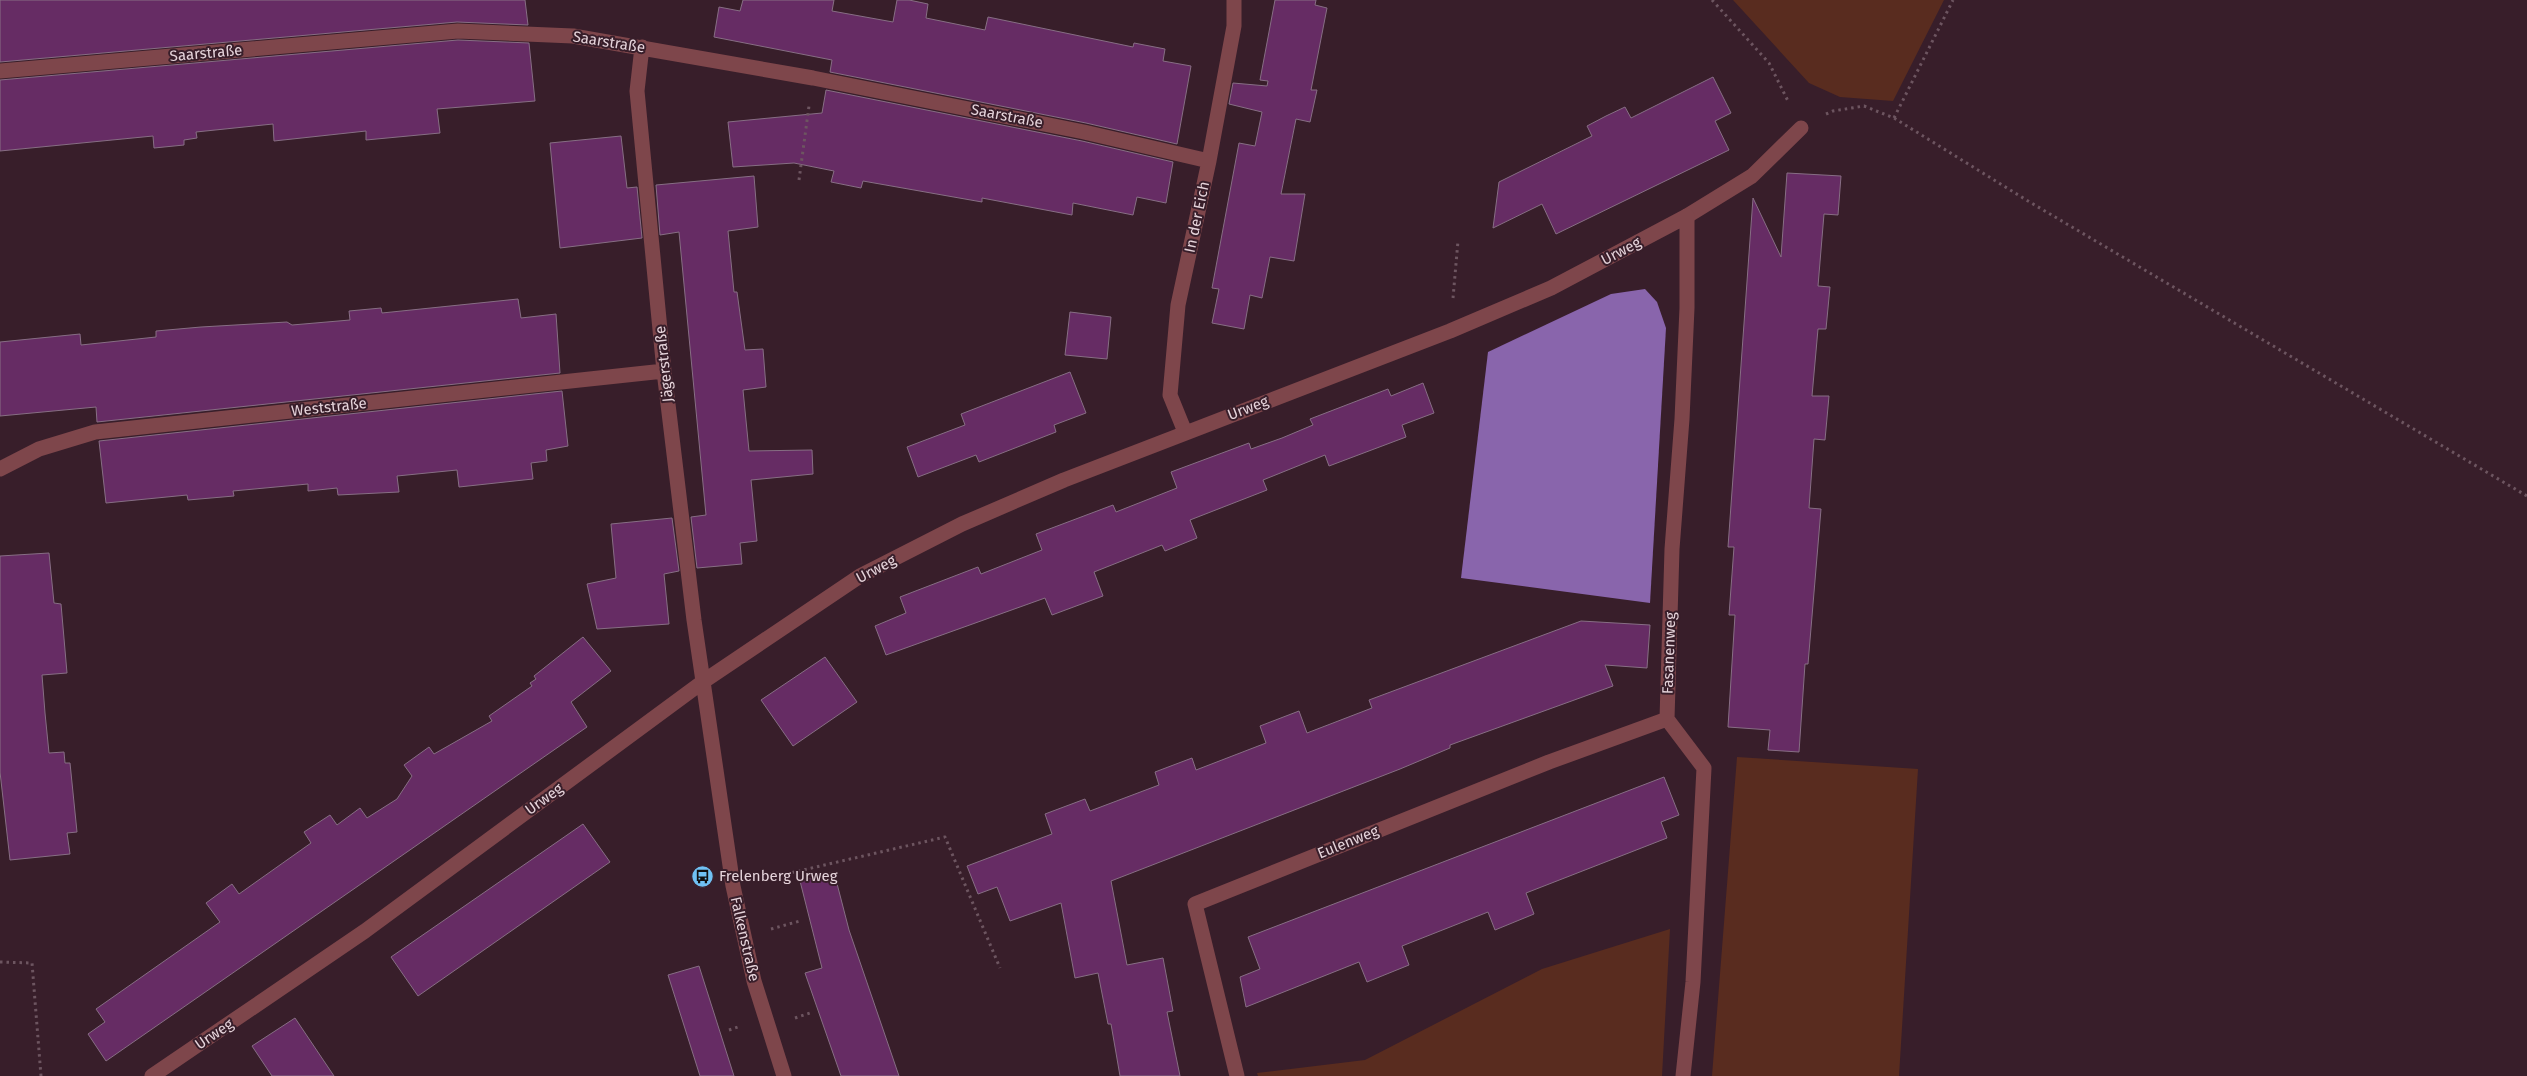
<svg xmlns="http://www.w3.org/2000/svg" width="2527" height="1076" font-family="'Fira Sans',sans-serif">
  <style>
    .green { fill: #592c1f }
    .water { fill: #8965ac }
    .building { fill: #662c64; stroke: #876e84 }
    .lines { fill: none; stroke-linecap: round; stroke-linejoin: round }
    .path { stroke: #6d5560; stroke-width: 3; stroke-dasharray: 2.5 4; stroke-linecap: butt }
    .lane { stroke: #7e464b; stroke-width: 15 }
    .street { stroke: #7e464b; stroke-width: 15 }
    .labels { text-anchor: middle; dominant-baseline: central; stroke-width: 4; stroke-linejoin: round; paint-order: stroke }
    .street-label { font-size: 15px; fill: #e5d3da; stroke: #381e2a }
    .poi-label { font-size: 15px; fill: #e5d3da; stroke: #381e2a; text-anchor: start }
  </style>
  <rect width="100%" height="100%" fill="#381e2a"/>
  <path class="green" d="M1733,0H1944L1893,101L1840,97L1809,83Z
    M1737,757L1918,769L1899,1076H1712Z
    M1670,929L1662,1076H1258L1257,1073L1365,1060L1542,969Z"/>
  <path class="water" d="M1645,289L1657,302L1666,328L1650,603L1461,578L1488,352L1611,294Z"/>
  <path class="building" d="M0,0H525L528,25L457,22L0,62Z
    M743,0H834L832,11L893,22L897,0H909L928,4L926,18L985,30L988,17L1133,47L1134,43L1165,49L1163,61L1191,66L1177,144L1086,123L830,72L832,60L714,37L719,7L740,11Z
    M1275,0H1316L1315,5L1327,8L1311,90H1317L1310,122L1296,119L1281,194H1305L1294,261L1270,257L1262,298L1250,295L1244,329L1212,323L1219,289L1212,288L1239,143L1255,146L1262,112L1229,104L1233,83L1267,86L1268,81L1260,80Z
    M458,40L529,43L535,101L437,109L440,133L366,140V131L274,141L273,124L196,132L197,138L184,140V145L154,148L153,136L0,151V80Z
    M1713,77L1731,113L1715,121L1729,150L1556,234L1542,204L1493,228L1499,182L1592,136L1587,126L1606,116L1625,107L1631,118Z
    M826,90L1082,141L1173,162L1166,203L1137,197L1133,215L1073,203L1072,215L982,198V202L863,181L861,188L831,182L834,171L794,163L733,167L728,122L822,113Z
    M621,136L627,188L637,187L642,238L560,248L550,143Z
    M1787,173L1841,176L1838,215L1824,214L1818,286L1830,287L1826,329H1818L1812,396H1829L1825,440L1814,439L1809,508L1821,509L1808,664H1805L1799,752L1768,750L1770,730L1728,727L1735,615H1729L1734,547H1728L1753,198L1781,257Z
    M754,176L758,227L728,231L734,292H737L745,350L763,349L766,387L743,390L749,451L812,450L813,474L751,480L757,541L740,543L742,564L697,568L691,517L706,515L679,232L660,235L656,185Z
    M518,299L521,318L556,314L560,373L97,422L96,407L0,416V342L80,334L81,345L156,337V331L201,327L287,322L292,325L350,320L349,311L381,308L382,313Z
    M1070,312L1111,317L1107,359L1065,355Z
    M1070,372L1086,413L1054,425L1056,432L979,462L976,455L918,477L907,447L965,425L961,414Z
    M1423,383L1434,413L1402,425L1406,437L1329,466L1325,455L1263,480L1267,490L1190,520L1197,538L1165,551L1162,545L1094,572L1103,596L1052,615L1045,598L886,655L875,626L906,613L900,597L978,567L981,574L1042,550L1036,534L1113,505L1116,512L1177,488L1171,472L1249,443L1251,449L1282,438L1313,425L1310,419L1388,389L1391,396Z
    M562,391L568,446L546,450L547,461L531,463L533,479L459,487L457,470L397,476L399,492L338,495L337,488L308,491V484L233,491L234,496L188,500L187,495L106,503L99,441Z
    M672,518L679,571L664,574L669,624L597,629L587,584L616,578L611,524Z
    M49,553L54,603L61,604L67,673L42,675L45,713L49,753L64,752L65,763H70L77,832L67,833L70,854L10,860L0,772V556Z
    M1581,621L1650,625L1647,668L1605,665L1613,686L1450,745V748L1400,769L1111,881L1127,965L1163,958L1173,1011L1167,1012L1180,1076H1120L1111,1024H1108L1098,973L1075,978L1061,903L1010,921L997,887L978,894L967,866L1052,834L1045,814L1085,799L1090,811L1159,785L1155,772L1192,758L1196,770L1266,743L1260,726L1299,711L1307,733L1372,708L1369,700Z
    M583,637L611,671L571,702L587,727L106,1061L88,1034L105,1022L96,1009L220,922L206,903L232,884L239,894L311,843L304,832L330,815L337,825L360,808L367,818L397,799L412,776L404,765L429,747L434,754L492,721L489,716L532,686L530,683L536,679L534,676Z
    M825,657L857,702L793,746L761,700Z
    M1664,777L1679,815L1661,822L1667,838L1526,893L1534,914L1495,930L1488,912L1402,946L1409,965L1367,982L1359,962L1246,1007L1240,977L1260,969L1248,937Z
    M583,824L610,862L418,996L391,957Z
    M834,872L849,930L899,1076H841L805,973L822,968L800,881Z
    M699,966L734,1076H700L668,975Z
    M295,1018L334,1076H272L252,1046Z"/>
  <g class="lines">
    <path class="path" d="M1712,0L1769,63L1789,103
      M1826,114L1833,111L1864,106L1894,118L2028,201L2527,496
      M1894,118L1953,0
      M799,180L809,106
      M1453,298L1458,241
      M760,880L945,837L1000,968
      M771,929L800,921
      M0,962L32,963L41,1076
      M795,1018L810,1013
      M729,1030L738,1027"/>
    <path class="lane" d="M1687,216L1752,176L1801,128"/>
    <path class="street" d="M642,47L637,91L664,371L694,620L733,886L754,981L784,1076
      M0,71L458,31L573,36L813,78L1084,132L1209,161
      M1185,432L1170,395L1178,305L1209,161L1234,26V0
      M0,469L39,449L95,432L664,371
      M152,1076L365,931L704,681L860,576L962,524L1064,480L1450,331L1551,288L1687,216V308L1682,419L1672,549L1667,719L1704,768L1693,982L1683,1076
      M1237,1076L1195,904L1549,762L1667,719"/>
  </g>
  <defs>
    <symbol id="bus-disc" viewBox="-11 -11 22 22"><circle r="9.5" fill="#70c1f4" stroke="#381e2a"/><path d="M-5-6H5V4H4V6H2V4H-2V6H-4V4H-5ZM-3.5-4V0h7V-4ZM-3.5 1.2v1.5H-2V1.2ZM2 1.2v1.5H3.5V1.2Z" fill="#111"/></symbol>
  </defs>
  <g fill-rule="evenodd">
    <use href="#bus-disc" x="690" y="864" width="25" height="25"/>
  </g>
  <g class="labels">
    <g class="street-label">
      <text transform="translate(609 42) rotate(9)">Saarstraße</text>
      <text transform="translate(206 53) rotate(-5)">Saarstraße</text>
      <text transform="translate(1007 116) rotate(11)">Saarstraße</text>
      <text transform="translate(1197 217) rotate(-78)">In der Eich</text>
      <text transform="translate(1621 251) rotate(-28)">Urweg</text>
      <text transform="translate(664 364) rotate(-96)">Jägerstraße</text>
      <text transform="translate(329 407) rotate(-6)">Weststraße</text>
      <text transform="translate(1248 408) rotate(-21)">Urweg</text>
      <text transform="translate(876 569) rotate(-28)">Urweg</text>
      <text transform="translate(1669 653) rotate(-88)">Fasanenweg</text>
      <text transform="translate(544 799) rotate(-36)">Urweg</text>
      <text transform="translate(1348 842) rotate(-22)">Eulenweg</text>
      <text transform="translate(745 939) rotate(77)">Falkenstraße</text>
      <text transform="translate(214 1034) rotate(-34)">Urweg</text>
    </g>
    <g class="poi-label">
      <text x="719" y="876">Frelenberg Urweg</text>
    </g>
  </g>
</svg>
